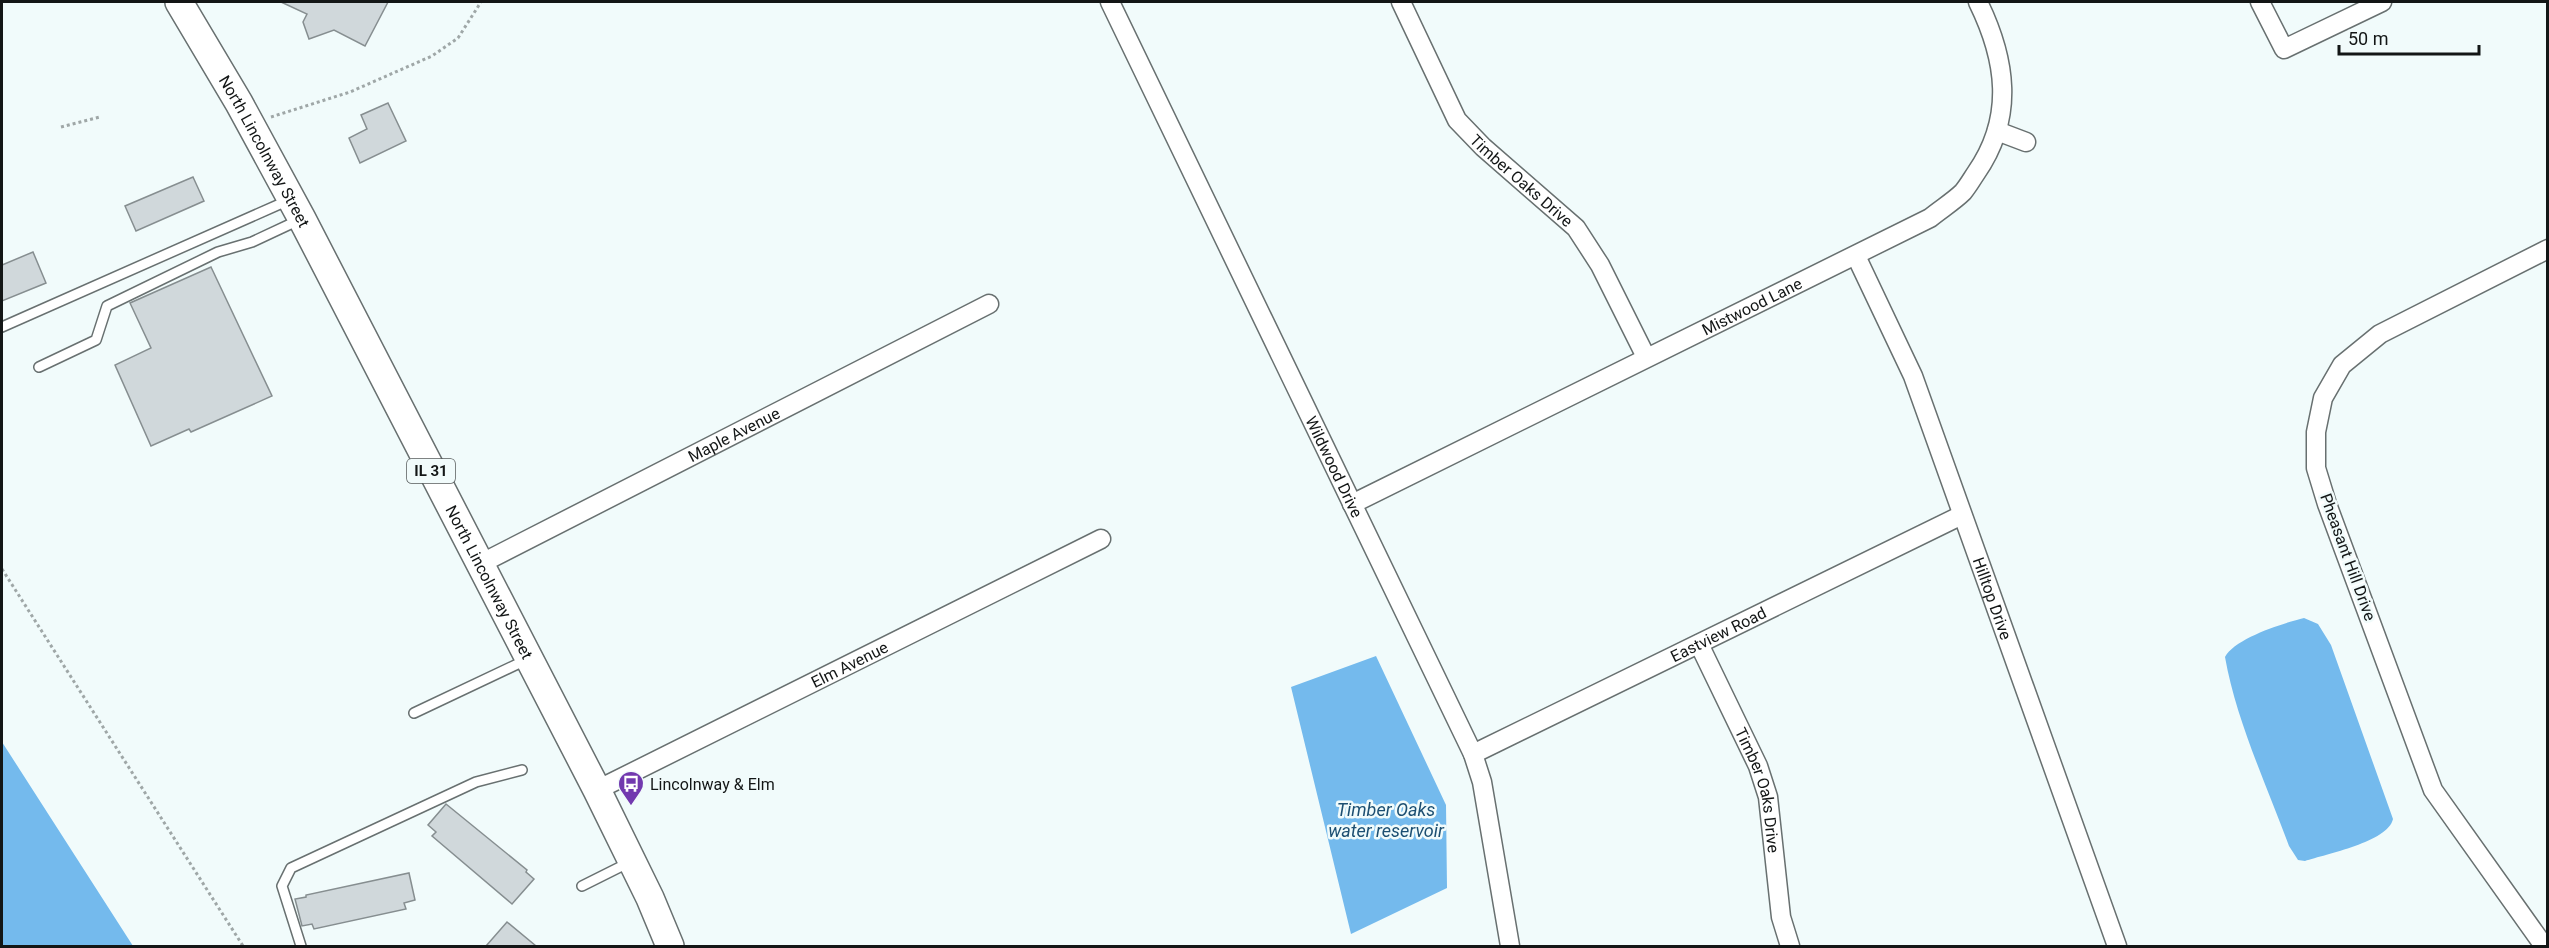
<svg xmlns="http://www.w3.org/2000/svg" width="2549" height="948" font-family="Roboto,sans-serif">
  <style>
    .water { fill: #74baed }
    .building { fill: #d0d8db; stroke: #868e90; stroke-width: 1.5 }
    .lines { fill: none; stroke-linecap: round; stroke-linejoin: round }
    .lane-casing { stroke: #687070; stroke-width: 12 }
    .street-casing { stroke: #687070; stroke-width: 21 }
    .primary-casing { stroke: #687070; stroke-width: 30 }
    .path { stroke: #9fa7a7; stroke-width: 3; stroke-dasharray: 3 3; stroke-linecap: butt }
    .lane { stroke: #fff; stroke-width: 9 }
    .street { stroke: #fff; stroke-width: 18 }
    .primary { stroke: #fff; stroke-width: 27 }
    .labels { text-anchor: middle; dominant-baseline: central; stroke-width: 5; stroke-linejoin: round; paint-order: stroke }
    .shield { fill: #f1fbfb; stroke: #565b5b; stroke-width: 1.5 }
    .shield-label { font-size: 15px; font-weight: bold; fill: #131616 }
    .street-label { font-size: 16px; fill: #131616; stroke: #f1fbfb }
    .poi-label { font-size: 16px; fill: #131616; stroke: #f1fbfb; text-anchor: start }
    .water-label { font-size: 18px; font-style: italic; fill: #1c4f72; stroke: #f1fbfb }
  </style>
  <rect width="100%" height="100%" fill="#f1fbfb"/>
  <path class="water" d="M2304,618L2318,624L2331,645L2393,819C2388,842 2326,854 2305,861L2298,860L2289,846C2267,786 2236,720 2225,657C2235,638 2284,623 2304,618Z
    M1376,656L1446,805L1447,888L1351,934L1291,687Z
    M2,742L133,946H2Z"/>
  <path class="building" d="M281,2H388L365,46L334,30L309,39L303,22L307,14Z
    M388,103L406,141L360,163L349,138L367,129L361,115Z
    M193,177L204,201L136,231L125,206Z
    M33,252L46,283L2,301V265Z
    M211,267L272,396L191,432L189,429L151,446L115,365L151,348L130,303Z
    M446,804L527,870L526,872L534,879L512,904L432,836L436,832L428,825Z
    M409,873L415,900L404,903L406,909L314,929L312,924L302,926L295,899L306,897V895Z
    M507,922L536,946H486Z"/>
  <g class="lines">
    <defs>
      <path id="lane" d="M2,327L289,200
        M39,367L96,340L107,306L218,252L252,242L299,220
        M414,713L526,660
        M582,886L630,862
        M301,946L282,886L291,868L476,782L522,770"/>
      <g id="street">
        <path id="s1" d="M1110,2L1473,754L1482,782L1510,946"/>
        <path id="s2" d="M1401,2L1457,120L1483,147L1576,228L1600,265L1646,357"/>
        <path d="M2260,2L2284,49L2382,2"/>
        <path d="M1997,131L2026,142"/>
        <path id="s3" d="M1856,256L1913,376L2117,946"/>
        <path id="s4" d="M1352,504L1930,218C1941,209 1954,201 1963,192C1968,186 1972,179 1976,173C2015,117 2006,59 1978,2"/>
        <path id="s5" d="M480,564L989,304"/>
        <path id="s6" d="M1699,644L1758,766L1768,797L1781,917L1790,946"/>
        <path id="s7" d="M1473,754L1962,515"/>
        <path id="s8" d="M597,790L1101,539"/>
        <path d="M2544,946L2433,790L2327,504L2316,468V432L2323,398L2342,365L2380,334L2548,249"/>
      </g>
      <g id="primary">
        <path id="s9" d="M179,2L239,103L302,219L597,790L650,898L670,946"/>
      </g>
    </defs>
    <use href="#lane" class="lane-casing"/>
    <use href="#street" class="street-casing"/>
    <use href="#primary" class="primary-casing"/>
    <path class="path" d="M271,117L350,92L432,56L458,38L481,2
      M61,127L100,117
      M2,569L243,946"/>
    <use href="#lane" class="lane"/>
    <use href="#street" class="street"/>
    <use href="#primary" class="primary"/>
  </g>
  <defs>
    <symbol id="bus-pin" viewBox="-11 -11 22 30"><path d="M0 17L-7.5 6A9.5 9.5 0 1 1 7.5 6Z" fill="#7239af" stroke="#f1fbfb"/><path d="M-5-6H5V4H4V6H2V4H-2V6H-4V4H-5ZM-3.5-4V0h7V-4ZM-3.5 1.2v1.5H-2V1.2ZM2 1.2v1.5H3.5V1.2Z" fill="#fff"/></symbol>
  </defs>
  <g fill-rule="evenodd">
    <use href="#bus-pin" x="616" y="769" width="30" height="40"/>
  </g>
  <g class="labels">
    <rect class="shield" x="407" y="459" width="48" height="24" rx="4.5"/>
    <g class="shield-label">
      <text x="431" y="471">IL 31</text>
    </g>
    <g class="street-label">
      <text stroke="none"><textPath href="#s9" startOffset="172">North Lincolnway Street</textPath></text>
      <text stroke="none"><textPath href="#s2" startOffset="219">Timber Oaks Drive</textPath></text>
      <text stroke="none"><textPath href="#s4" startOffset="446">Mistwood Lane</textPath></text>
      <text stroke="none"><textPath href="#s5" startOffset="285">Maple Avenue</textPath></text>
      <text stroke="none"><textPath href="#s1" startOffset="516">Wildwood Drive</textPath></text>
      <text transform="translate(2348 557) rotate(70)">Pheasant Hill Drive</text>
      <text stroke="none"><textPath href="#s9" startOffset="658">North Lincolnway Street</textPath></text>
      <text stroke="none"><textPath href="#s3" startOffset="369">Hilltop Drive</textPath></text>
      <text stroke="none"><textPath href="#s7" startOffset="273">Eastview Road</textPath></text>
      <text stroke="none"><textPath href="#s8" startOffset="282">Elm Avenue</textPath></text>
      <text stroke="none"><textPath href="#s6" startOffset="159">Timber Oaks Drive</textPath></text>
    </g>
    <g class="poi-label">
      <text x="650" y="784">Lincolnway &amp; Elm</text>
    </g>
    <g class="water-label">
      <text x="1386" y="809">Timber Oaks<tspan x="1386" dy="21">water reservoir</tspan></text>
    </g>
  </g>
  <rect width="2549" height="948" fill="none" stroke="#131616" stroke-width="6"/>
  <path d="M2339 45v9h140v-9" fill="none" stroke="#131616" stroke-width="3"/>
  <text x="2348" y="45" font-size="18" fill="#131616" stroke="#f1fbfb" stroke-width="4.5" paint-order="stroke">50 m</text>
</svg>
